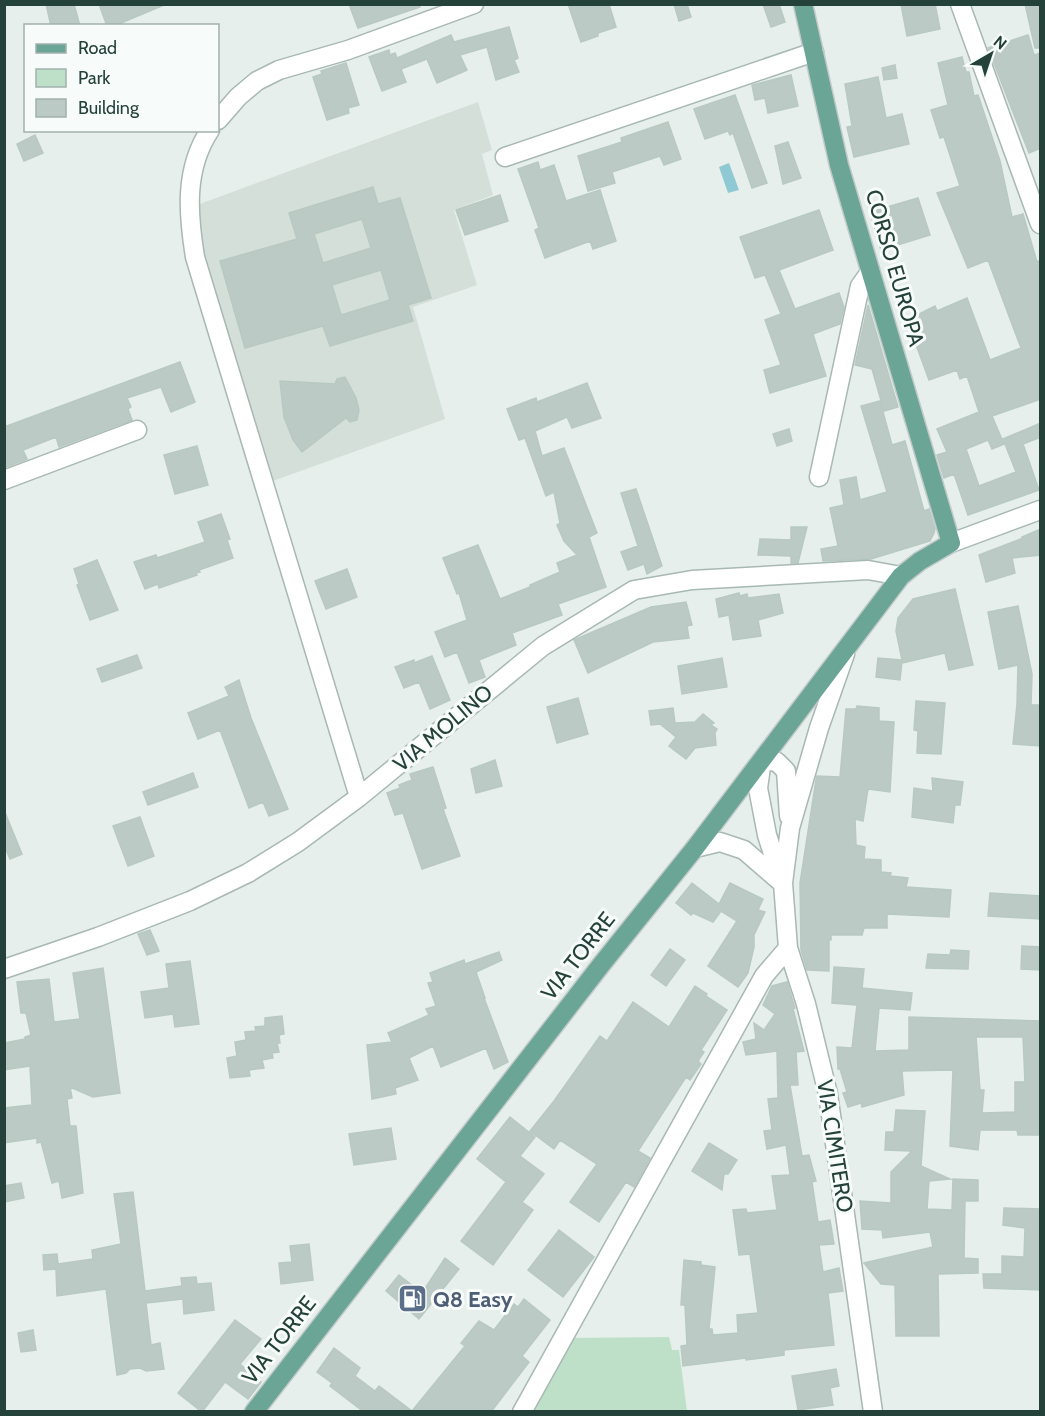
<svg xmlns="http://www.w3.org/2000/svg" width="1045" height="1416" font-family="Cabin,sans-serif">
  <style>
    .built { fill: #d4dfda }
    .green { fill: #bfe0c8 }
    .water { fill: #8ec9d4 }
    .building { fill: #bbcac4; stroke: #b8c9c2; stroke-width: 1.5; fill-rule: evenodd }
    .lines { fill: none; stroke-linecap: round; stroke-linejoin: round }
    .minor-casing { stroke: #a8b8b2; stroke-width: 21 }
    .major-casing { stroke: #c2cac8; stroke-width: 21 }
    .minor { stroke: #fff; stroke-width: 18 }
    .major { stroke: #6aa596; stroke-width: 18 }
    .labels { text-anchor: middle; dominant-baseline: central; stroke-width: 6; stroke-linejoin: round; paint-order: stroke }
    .street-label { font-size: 22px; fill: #24423a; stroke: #f7fbf9 }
    .service-label { font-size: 22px; font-weight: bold; fill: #4e5e75; stroke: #f7fbf9; text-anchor: start }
  </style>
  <rect width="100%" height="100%" fill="#e6efeb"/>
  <path class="built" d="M478,102L492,150L482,154L493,195L454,210L477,285L413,307L445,419L270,482L202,251L197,205Z"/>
  <path class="green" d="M669,1337L672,1350H679L687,1411L529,1412L569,1338Z"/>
  <path class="water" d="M729,163L739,190L728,193L719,167Z"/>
  <path class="building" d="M46,4H74L80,26H51Z
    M99,4H164V5L114,26H107Z
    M349,4H420V7L358,28Z
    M568,4H609L616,27L598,33V36L581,42Z
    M674,4H687L691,17L679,21Z
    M763,4H779L785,22L771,27Z
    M901,4H935L940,29L907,36Z
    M1025,4H1041V48H1035Z
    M509,27L518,58L514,60L519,72L496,80L487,47L460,55L467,70L437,83L427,59L401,69L406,82L382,91L369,57L389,50L390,55L395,53L397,58L451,35L454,42Z
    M1028,35L1034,55L1041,53V148L1029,153L988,48Z
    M962,57L966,72H969L974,96L978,95L1000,161L1012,217L1023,214L1037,262L1041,260V399L992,416L1004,444L992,449L988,440L966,449L979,486L1016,472L1003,439L1041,423V437L1023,444L1039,490L968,515L954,474L944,478L937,455L947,452L937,429L979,412L967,376L960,379L957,370L929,380L907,320L935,306L937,311L967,298L990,360L1021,348L988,260L968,268L937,193L960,186L944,137L940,138L931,110L948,105L938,63Z
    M346,63L359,105L348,108L349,113L327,120L313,77L322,74L321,71Z
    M895,65L897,78L884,80L882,68Z
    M791,75L798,106L768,113L765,98L755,100L752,85Z
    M878,77L886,118L902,114L909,144L854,157L847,127L852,126L845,84Z
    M735,95L767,183L752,188L733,133L730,135L728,131L705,139L694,109Z
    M668,122L681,159L664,165L660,156L612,172L615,183L588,191L578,156L622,142L621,138Z
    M35,135L43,153L24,161L17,144Z
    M788,142L801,178L783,184L775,146Z
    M538,162L540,170L554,165L566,201L600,190L616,241L593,249L590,241L545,258L535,230L539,228L518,169Z
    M373,187L378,204L400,198L431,298L408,305L413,321L330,346L323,326L245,348L220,261L297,239L289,213ZM362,219L371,248L323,263L314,234ZM381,270L390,300L341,315L332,285Z
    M500,195L508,221L465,235L456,210Z
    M918,198L930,235L881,250L870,212Z
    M819,210L833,250L779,270L795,309L839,293L844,307L840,324L813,334L826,376L770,393L764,370L781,365L765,320L781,314L765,275L755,278L740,237Z
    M868,305L898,407L884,411L872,369L855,365Z
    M180,362L195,402L171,412L161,387L127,398L131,407L128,409L132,420L59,447L56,437L23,450L27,459L4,468V427Z
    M345,377L356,398L359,410L357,420L350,422L346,418L302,452L293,440L284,417L280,381L335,384L337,379Z
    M587,383L601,418L572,428L567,417L535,431L542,456L564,448L597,533L589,537L606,587L558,604L562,615L512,633L516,645L479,660L485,677L469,683L457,652L445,657L435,632L467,620L459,593L457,594L443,558L478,545L500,599L530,587V585L560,572L557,563L577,555L564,541L557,525L560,523L554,492L546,496L525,438L519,440L507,409L536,398L537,402Z
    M880,401L892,445L905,441L924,511L929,509L935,529L934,533L930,541L871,559L823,561L821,549L838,546L830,508L844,505L840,480L856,477L860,500L887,492L861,406Z
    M789,429L792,441L777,446L773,434Z
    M197,446L208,485L175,494L164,455Z
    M636,489L662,566L647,574L644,564L628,570L621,552L638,546L621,493Z
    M221,514L230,539L227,540L233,558L199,570L200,572L196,573L197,575L159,588L158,584L145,589L134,562L156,555L157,558L205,542L198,522Z
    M791,527H807L798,563H791V556L758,555L760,539L791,540Z
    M1041,529V555L1012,558L1015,573L986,582L979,555L1023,538L1022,537Z
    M97,560L118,610L90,620L77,585L79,584L74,569Z
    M347,569L357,597L326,609L315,581Z
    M955,589L973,665L949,670L945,653L902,663V661L900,680L876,677L878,658L902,660L896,631L898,618L913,599Z
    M739,593L740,596L747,594L748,598L779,594L783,613L758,620L761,636L733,640L729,615L719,617L716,599Z
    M686,602L692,625L687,626L689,638L653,642L588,673L574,640L651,607Z
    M1018,606L1032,674L1031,705H1041V746L1013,744L1017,704L1018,665L999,669L988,612Z
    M137,655L142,668L102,682L97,669Z
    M432,656L450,700L430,709L419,682L404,688L395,667L414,660V663Z
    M722,658L727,687L682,694L678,666Z
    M239,680L251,718L288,809L269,816L263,802L249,808L220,730L198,739L188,713L229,696L225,687Z
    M578,698L588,734L557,743L547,707Z
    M916,701L945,703L941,754L917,753L918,731L914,730Z
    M857,706L879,708V721L894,722L890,792L868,789L863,821L855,819L856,845L865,847L864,859L881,860V872L891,873L890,876L908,878L906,887L951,890L949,917L887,914V928H864L862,935H831V940H829V971L807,970L801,950L800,883L816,780L817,776L840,777L846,709H856Z
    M673,708L675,723L695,722L703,714L714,723L711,725L717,729L715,733L716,745L695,748L686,759L669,746L676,737L660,724L651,725L649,711Z
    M495,760L502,786L476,793L471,769Z
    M433,767L446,808L443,809L460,856L422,869L403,813L395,815L387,793L400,788L399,785L412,780L410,774Z
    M193,773L198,787L148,805L143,792Z
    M932,778L963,782L960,805H955L953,823L912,817L914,788L933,791Z
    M4,810L22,854L10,859L4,845Z
    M140,817L154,856L128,866L113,826Z
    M692,883L719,904L730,883L763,899L758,910L765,912L754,935V947L748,973L738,987L708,966L737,921L721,911L713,922L693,913L691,915L676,903Z
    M990,893L1041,896V919L988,916Z
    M150,930L159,951L147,955L138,934Z
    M1022,946L1041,947V970L1021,969Z
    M670,949L685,960L666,986L651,975Z
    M951,950L969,951L968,969L926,968L928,954L950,955Z
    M499,952L502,960L476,972L485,998H484L508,1062L494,1069L486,1048L441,1067L433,1046L409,1058L418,1080L395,1088L396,1094L372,1099L367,1045L392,1042L388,1033L429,1015L426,1009L436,1006L428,983L433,982L430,973L464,960L465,964Z
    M190,961L199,1024L175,1027L173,1014L145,1018L141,992L169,988L166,964Z
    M834,967L864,969L862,988L912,993L910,1010L879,1008L875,1051L909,1050V1017L1041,1021V1135H1018L1017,1130H980L978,1150L950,1146L953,1070L902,1071L904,1095L862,1107L861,1103L848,1107L843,1093L847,1092L840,1069H838L837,1047L852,1048L857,1005L832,1003ZM976,1037H1023L1025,1082H1015V1112L982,1113L984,1090H980Z
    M103,968L120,1093L93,1097L70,1087L72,1098L67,1099L70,1126H76L83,1193L62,1198L59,1181L52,1183L41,1142L37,1143V1138L4,1143V1108L32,1105L30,1066L4,1070V1043L25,1039V1037L31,1035L26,1013H21L17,982L49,979L54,1022L80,1019L73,973Z
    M787,982L795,1008L793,1009L804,1051L796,1052L798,1085H790L802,1156L809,1155L816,1181L812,1182L818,1222L830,1220L834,1244L819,1245L823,1272L839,1268L843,1291L828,1293L834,1345L784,1350V1355L746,1360V1358L683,1366L681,1346L687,1345L685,1305H681L684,1260L701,1262V1265L715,1267L709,1329H712L713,1335L738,1333L737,1315L758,1313L750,1254L739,1255L733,1210L746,1209L747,1213L777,1210L772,1176L790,1175L786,1145L767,1149L764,1131L772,1130L768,1099L778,1098L777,1051L746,1055L743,1042L756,1039L754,1023L764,1030L775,1014L763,1005L772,986Z
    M695,986L707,994L706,996L727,1010L701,1050L704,1052L698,1061L701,1064L690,1080L686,1077L638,1151L650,1158L634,1187L626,1182L599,1222L570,1202L597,1164L560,1140L554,1149L530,1131L554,1101L600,1036L607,1041L633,1002L669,1027Z
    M282,1016L284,1034L279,1035L280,1043H277L279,1052L272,1053L273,1058L262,1060L264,1068L249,1070L250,1076L230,1078L227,1058L237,1056L235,1042L246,1040L245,1032L256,1031L255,1027L265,1026V1018Z
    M896,1110L925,1111L921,1166L950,1179L929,1181L927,1209L952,1210L953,1179L978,1180V1201H965L964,1258L978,1259V1273L938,1274L939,1336H896L895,1285L881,1284L864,1263L933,1247L930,1232L883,1238L882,1230L862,1229L860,1201L891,1203V1172L912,1151L885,1150L886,1132H894Z
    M510,1117L535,1137L520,1156L544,1174L522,1202L533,1210L493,1265L461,1241L506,1182L477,1159Z
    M391,1128L396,1159L354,1165L349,1134Z
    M709,1143L737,1160L728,1174H724L722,1190L692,1171Z
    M21,1183L24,1198L4,1202V1186Z
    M133,1192L145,1291L182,1286L181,1278L196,1277L197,1284L211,1283L214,1310L184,1314L183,1299L146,1303L151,1345L160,1343L164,1369L146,1371L140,1368L130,1369L126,1373L117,1375L106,1289L57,1296L56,1269L44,1270L43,1255L57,1254L58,1264L93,1259L92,1250L121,1244L114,1194Z
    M1004,1208L1041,1209V1290L984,1288L983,1274H1002V1256L1024,1257L1025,1228L1003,1225Z
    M559,1230L594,1257L563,1297L528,1270Z
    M309,1244L313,1280L281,1284L279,1263L292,1262L290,1246Z
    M445,1258L459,1269L419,1319L386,1291L399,1275L422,1293Z
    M524,1299L550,1320L522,1356L529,1362L491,1412H364L330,1386L332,1383L317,1372L334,1348L360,1368L355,1376L375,1391L379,1386L412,1411L465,1346L461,1343L479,1321L494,1330L514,1304L518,1307Z
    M235,1320L261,1339L240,1364L261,1382L248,1399L225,1382L202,1412L178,1393Z
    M33,1330L36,1350L21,1352L18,1333Z
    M836,1369L839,1386L830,1388L833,1405L798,1410L792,1376Z"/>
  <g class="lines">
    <defs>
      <path id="minor" d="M960,4L1040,224
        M218,120L238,97L257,81L279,70L348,50L474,4
        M210,130C184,169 188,214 195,257L359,797
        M505,157L814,52
        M819,477L860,286L870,272
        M4,480L137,430
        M951,543L1040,510
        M845,654L819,728L790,828L783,883L788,948L806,1004L828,1094L873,1412
        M695,848L720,842L744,850L781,882
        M781,879L767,835L758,788L762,760L777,762L786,771L789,816
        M4,969L98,937L190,901L248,873L298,842L359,797L543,646L634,590L692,580L868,570L901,576
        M522,1412L764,976L788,948"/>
      <path id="major" d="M254,1412L601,965L695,848L901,576L920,561L951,543L839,165L803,4"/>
    </defs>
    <use href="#minor" class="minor-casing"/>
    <use href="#major" class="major-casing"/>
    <use href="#minor" class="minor"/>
    <use href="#major" class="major"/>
  </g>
  <defs>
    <symbol id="fuel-square" viewBox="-11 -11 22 22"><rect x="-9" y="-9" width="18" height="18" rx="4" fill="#5c6f8a" stroke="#f7fbf9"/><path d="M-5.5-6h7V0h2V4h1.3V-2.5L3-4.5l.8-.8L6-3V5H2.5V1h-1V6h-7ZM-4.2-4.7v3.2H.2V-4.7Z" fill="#fff"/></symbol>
  </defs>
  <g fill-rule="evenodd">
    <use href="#fuel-square" x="396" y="1282" width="33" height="33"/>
  </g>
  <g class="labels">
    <g class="street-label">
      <text transform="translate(895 268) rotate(74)">CORSO EUROPA</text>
      <text transform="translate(443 728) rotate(-40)">VIA MOLINO</text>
      <text transform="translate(578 956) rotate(-52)">VIA TORRE</text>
      <text transform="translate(835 1146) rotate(81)">VIA CIMITERO</text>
      <text transform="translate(279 1340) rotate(-52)">VIA TORRE</text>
    </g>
    <g class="service-label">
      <text x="433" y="1299">Q8 Easy</text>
    </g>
  </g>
  <rect width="1045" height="1416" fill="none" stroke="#24423a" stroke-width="12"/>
  <rect x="24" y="24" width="195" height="108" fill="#f7fbf9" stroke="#a3b1ad" stroke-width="1.5"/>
  <rect x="36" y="44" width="30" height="9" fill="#6aa596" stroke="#a3b1ad" stroke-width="1.5"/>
  <text x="78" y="54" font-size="18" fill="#24423a">Road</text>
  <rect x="36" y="69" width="30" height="18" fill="#bfe0c8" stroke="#a3b1ad" stroke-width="1.5"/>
  <text x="78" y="84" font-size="18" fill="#24423a">Park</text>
  <rect x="36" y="99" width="30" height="18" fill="#bbcac4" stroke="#a3b1ad" stroke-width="1.5"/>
  <text x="78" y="114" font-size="18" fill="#24423a">Building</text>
  <g transform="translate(991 54) rotate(39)" stroke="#f7fbf9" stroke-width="4.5" paint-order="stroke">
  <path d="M0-4.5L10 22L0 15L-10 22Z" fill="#24423a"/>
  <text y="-9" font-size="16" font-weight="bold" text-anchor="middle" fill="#24423a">N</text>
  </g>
</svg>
